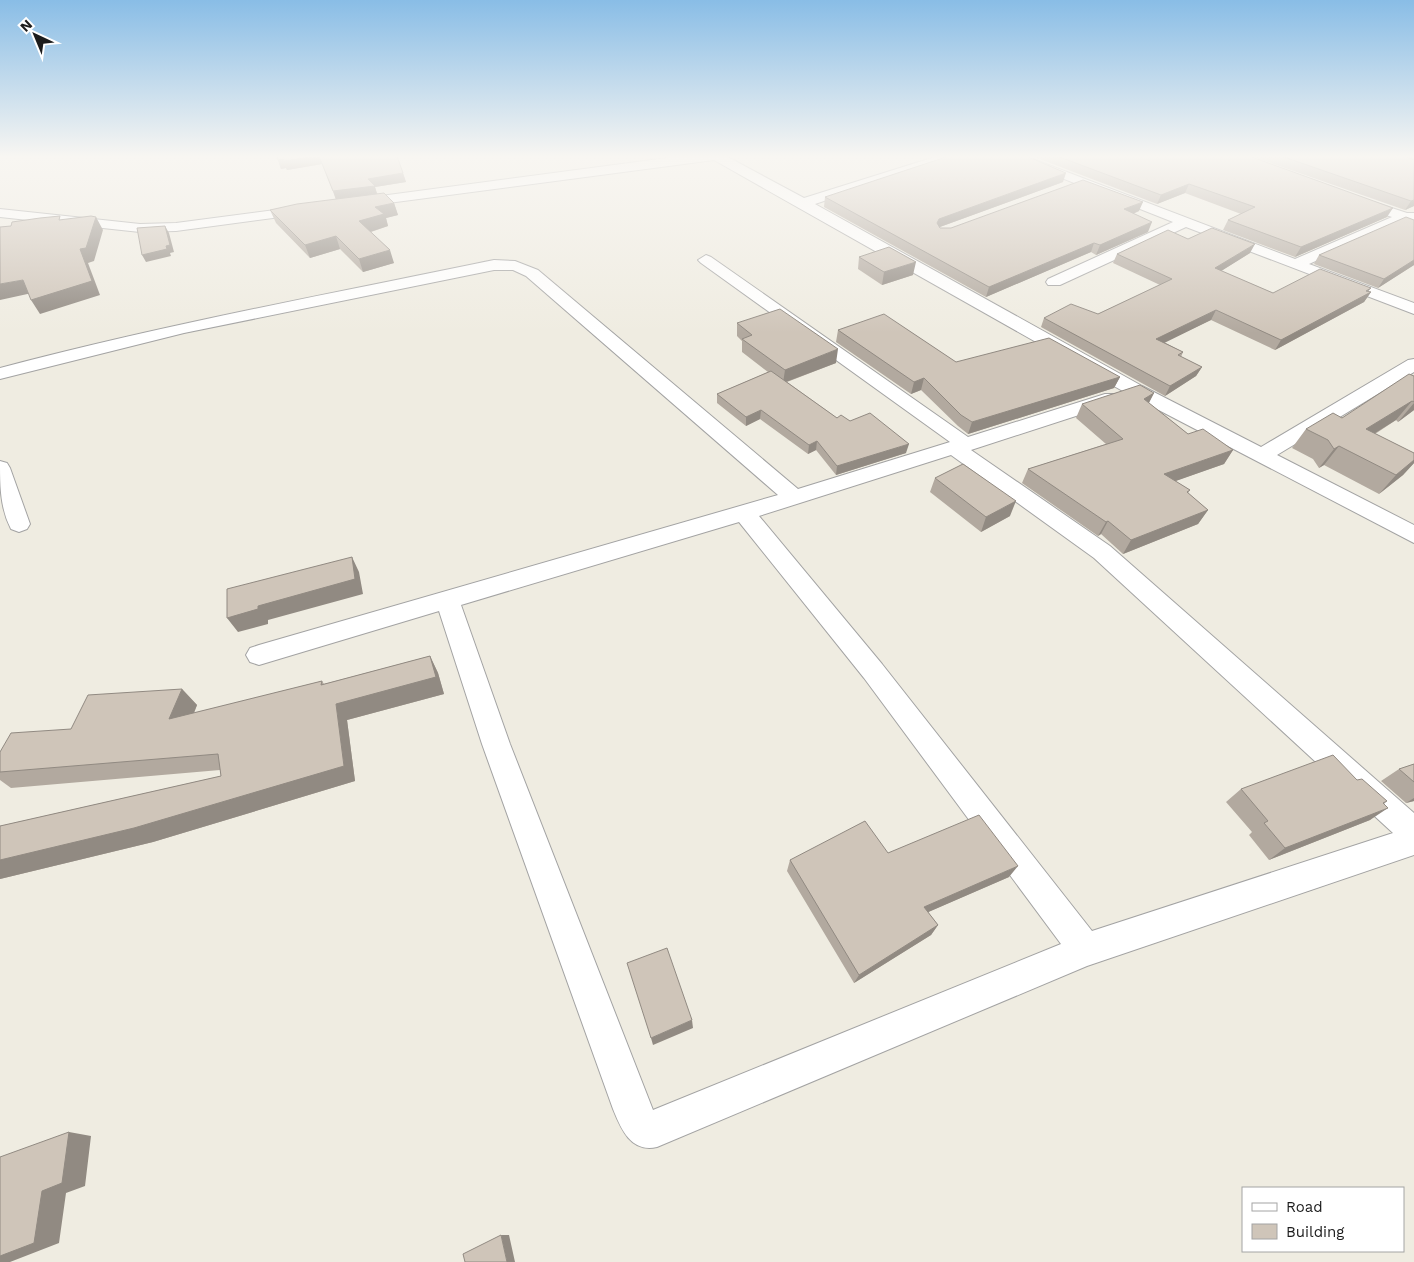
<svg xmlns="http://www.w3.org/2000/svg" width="1414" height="1262" font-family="'Work Sans',sans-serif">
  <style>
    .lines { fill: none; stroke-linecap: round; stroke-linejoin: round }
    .street-casing { stroke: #a3a3a3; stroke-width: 2 }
    .street { fill: #fff; fill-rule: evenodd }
    .wall { fill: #b2a99f }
    .shaded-wall { fill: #918a82 }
    .building { fill: #cfc5b9; stroke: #918a82 }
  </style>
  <rect width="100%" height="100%" fill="#efece1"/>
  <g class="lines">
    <defs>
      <path id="street" d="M682,156H726L804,198L938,156H959L815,204L1142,386L1261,447L1408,360L1414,359V372L1277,455L1414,525V543L1128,394L714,160L358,207L351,203L358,199Z
        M1006,156H1025L1295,259L1392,217L1353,204L1351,201L1353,198L1358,197L1407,213H1414V220L1395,225L1309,264L1414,303V314L1186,227L1060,285H1048L1046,282L1048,279L1173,222Z
        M306,206L311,207L313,210L311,213L176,231L140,232L0,217V209L140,224L176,223Z
        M706,255L711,257L968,437L1105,394H1119L1121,398L1119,402L971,450L1110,546L1414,813V855L1087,966L657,1147C631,1153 621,1129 613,1109L482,744L439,611L259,665L250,662L246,655L250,648L259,645L778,495L526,276L513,270H494L184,333L0,379V368C163,325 329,294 494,260L515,261L538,270L798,489L950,442L701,263L698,260ZM951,455L1094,558L1393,833L1092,931L882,664L759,516ZM739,522L864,678L1061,944L653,1110L510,744L461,605Z
        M0,461L7,463L10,468L30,524L27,529L19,532L11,529C0,508 0,485 0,461Z"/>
    </defs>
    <use href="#street" class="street-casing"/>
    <use href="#street" class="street"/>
  </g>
  <path class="wall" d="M277,156H397L406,182L375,187L377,193L394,203L398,215L386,218L388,226L371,232L394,263L363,272L340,249L310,258L276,223L270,210L336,199L322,164L287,170L286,168L281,169Z
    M1032,156H1249L1387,217L1295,257L1223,230L1228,220L1241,214L1185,193L1157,204Z
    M1251,156H1414V206L1405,210Z
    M1063,182L940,227V228H951L1139,211L1133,214L1148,232L1096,255L1091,252L986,297L824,207L825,197Z
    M1414,220V265L1378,288L1314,264L1319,255Z
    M1188,239L1250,253L1221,271L1273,293L1368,291L1371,292L1364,302L1275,350L1211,320L1164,342L1183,352L1181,357L1202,367L1196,376L1165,396L1041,327L1044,318L1098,314L1160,285L1113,263L1117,254Z
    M859,257L913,275L882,285L858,269Z
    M737,323L836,363L787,382L837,418L850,421L906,453L836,475L816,450L808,454L760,419L746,426L717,403V394L768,372L742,352V341L737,336Z
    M838,330L956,362L1120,377L1114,388L968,434L958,426L921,390L911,394L836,342Z
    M1414,376V410L1398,422L1396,420L1375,434L1414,453V463L1403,475L1379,494L1324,465L1319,468L1313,459L1292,448L1306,429L1342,418Z
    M1154,393L1149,403L1188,434L1233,450L1224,464L1175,481L1190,490L1188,493L1208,510L1198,524L1123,554L1101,534L1098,536L1022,483L1028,469L1106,444L1076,418L1082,404Z
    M935,478L1010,516L981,532L930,492Z
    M430,656L438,673L444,694L347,720L355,781L153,842L0,879V826L221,776L220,770L11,788L0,780V752L71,729L182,689L197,705L194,713L322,681L324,684Z
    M1414,764V801L1406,803L1381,781L1399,769Z
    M1357,780L1387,801L1384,804L1370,820L1269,860L1249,835L1252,832L1226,802L1241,789Z
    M888,853L1009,877L928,912L938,925L931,935L854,983L787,871L790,860Z"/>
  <path class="shaded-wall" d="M315,156H319L322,164L287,170L286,168L281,169L278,160Z
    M403,173L406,182L375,187L377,194L336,200L333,191L368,179Z
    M1066,173L1063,182L937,228V223L939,219Z
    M1189,184L1185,193L1157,204L1161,195Z
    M1414,200V206L1405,210L1411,201Z
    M1143,202L1139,211L1120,219L1124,209Z
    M394,203L398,215L386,218L388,226L364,234L359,221L375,207Z
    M1393,208L1387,217L1295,257L1301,247Z
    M96,217L103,230L94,261L88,263L100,295L40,314L31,300L80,249Z
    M1152,222L1148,232L1096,255L1100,245Z
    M165,226L169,233L174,252L170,253L171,256L146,262L142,255L166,246Z
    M336,236L340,249L310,258L305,245Z
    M1094,243L1091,252L986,297L989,287Z
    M1255,244L1250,253L1210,278L1215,268Z
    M390,250L394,263L363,272L359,259Z
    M1414,260V265L1378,288L1384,279Z
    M916,262L913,275L882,285L884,272Z
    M23,280L32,293L0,300V284Z
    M1371,288L1365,295L1371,292L1364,302L1275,350L1281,340Z
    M1216,310L1211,320L1152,349L1156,339Z
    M838,349L836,363L783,383L785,370Z
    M1202,367L1196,376L1165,396L1170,386Z
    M1120,377L1114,388L968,434L972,422Z
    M924,378L921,390L911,394L914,382Z
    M1154,393L1147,406L1144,399Z
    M1412,401L1396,420L1351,448L1366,429Z
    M1414,403V410L1398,422Z
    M761,410L760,419L746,426V417Z
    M817,441L816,450L808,454L809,445Z
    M909,444L906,453L836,475L837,466Z
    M1339,446L1324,465L1319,468L1334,449Z
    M1233,450L1224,464L1156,488L1164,474Z
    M1414,460V463L1403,475L1379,494L1396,475Z
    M1016,501L1010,516L981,532L986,517Z
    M1208,510L1198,524L1123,554L1131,540Z
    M1108,521L1101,534L1098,536L1106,522Z
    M352,557L359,572L363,594L268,620V624L238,632L227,618L258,606Z
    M430,656L438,673L444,694L347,720L355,781L153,842L0,879V860L344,766L336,704Z
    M182,689L197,705L185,735L169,719Z
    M1414,798V801L1406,803Z
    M1388,808L1370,820L1269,860L1285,848Z
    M1018,866L1009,877L917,917L924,907Z
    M938,925L931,935L854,983L859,975Z
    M692,1020L693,1028L653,1045L651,1038Z
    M69,1132L91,1136L85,1186L66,1193L59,1243L10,1262H0V1256L42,1191Z
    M501,1235H509L515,1262H507Z"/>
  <path class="building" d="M277,156H315L284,161L283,159L278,160Z
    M319,156H397L403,173L368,179L375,186L333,191Z
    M949,156H1026L1066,173L939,219L937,223L940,228H951L1083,180L1143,202L1124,209L1152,222L1100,245L1094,243L989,287L825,197Z
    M1057,156H1249L1393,208L1301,247L1228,220L1255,207L1189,184L1161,195Z
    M1281,156H1404L1414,160V200L1411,201Z
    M384,193L394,203L375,207L384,214L359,221L390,250L359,259L336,236L305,245L270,210L297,204Z
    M60,216L59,220L91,216L96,217L86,248L80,249L92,281L31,300L23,280L0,284V227L11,226L12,222L40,218Z
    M1406,217L1414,220V260L1384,279L1319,255Z
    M165,226L170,245L166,246L167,249L142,255L137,228Z
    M1212,228L1255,244L1215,268L1273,293L1320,269L1371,288L1366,291L1371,292L1281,340L1216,310L1156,339L1183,352L1178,355L1202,367L1170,386L1044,318L1071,304L1098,314L1172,279L1117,254L1168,230L1188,239Z
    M889,247L916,262L884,272L859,257Z
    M780,309L838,349L785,370L742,339L752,335L737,323Z
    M884,314L956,362L1049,338L1120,377L972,422L961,415L924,378L914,382L838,330Z
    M771,371L837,418L841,415L850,421L870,413L909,444L837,466L817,441L809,445L761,410L746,417L717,394Z
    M1409,374L1414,376V402L1412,401L1366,429L1414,453V460L1396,475L1339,446L1334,449L1328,440L1306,429L1333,413L1342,418Z
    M1140,385L1154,393L1144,399L1188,434L1203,429L1233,450L1164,474L1190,490L1187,492L1208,510L1131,540L1108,521L1106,522L1028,469L1123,439L1082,404Z
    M963,464L1016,501L986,517L935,478Z
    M352,557L355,579L258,606V609L227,618V589Z
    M430,656L436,677L336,704L344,766L134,828L0,860V826L221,776L218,754L0,772V752L11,733L71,729L88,695L182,689L169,719L322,681L321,685Z
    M1333,755L1357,780L1362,779L1387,801L1383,803L1388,808L1285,848L1264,823L1268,821L1241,789Z
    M1414,764V782L1399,769Z
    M979,815L1018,866L924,907L938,925L859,975L790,860L865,821L888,853Z
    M667,948L692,1020L651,1038L627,963Z
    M69,1132L62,1183L42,1191L34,1243L0,1256V1157Z
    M501,1235L507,1262H465L463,1254Z"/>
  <linearGradient id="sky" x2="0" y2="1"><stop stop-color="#89bde6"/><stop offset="0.47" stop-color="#f8f6f2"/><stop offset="1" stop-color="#f8f6f2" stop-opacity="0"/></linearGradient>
  <rect width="1414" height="333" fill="url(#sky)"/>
  <rect x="1242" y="1187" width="162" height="65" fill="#ffffff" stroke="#a4a4a4"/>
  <rect x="1252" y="1203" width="25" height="8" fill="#ffffff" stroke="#a4a4a4"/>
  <text x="1286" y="1212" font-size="15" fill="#1c1c1c">Road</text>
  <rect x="1252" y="1224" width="25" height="15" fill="#cfc5b9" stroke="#a4a4a4"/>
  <text x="1286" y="1237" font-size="15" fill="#1c1c1c">Building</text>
  <g transform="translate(35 35) rotate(316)" stroke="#ffffff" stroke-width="4" paint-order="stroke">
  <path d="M0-4L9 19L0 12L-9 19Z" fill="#1c1c1c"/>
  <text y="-8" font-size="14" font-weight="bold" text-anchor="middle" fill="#1c1c1c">N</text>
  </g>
</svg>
